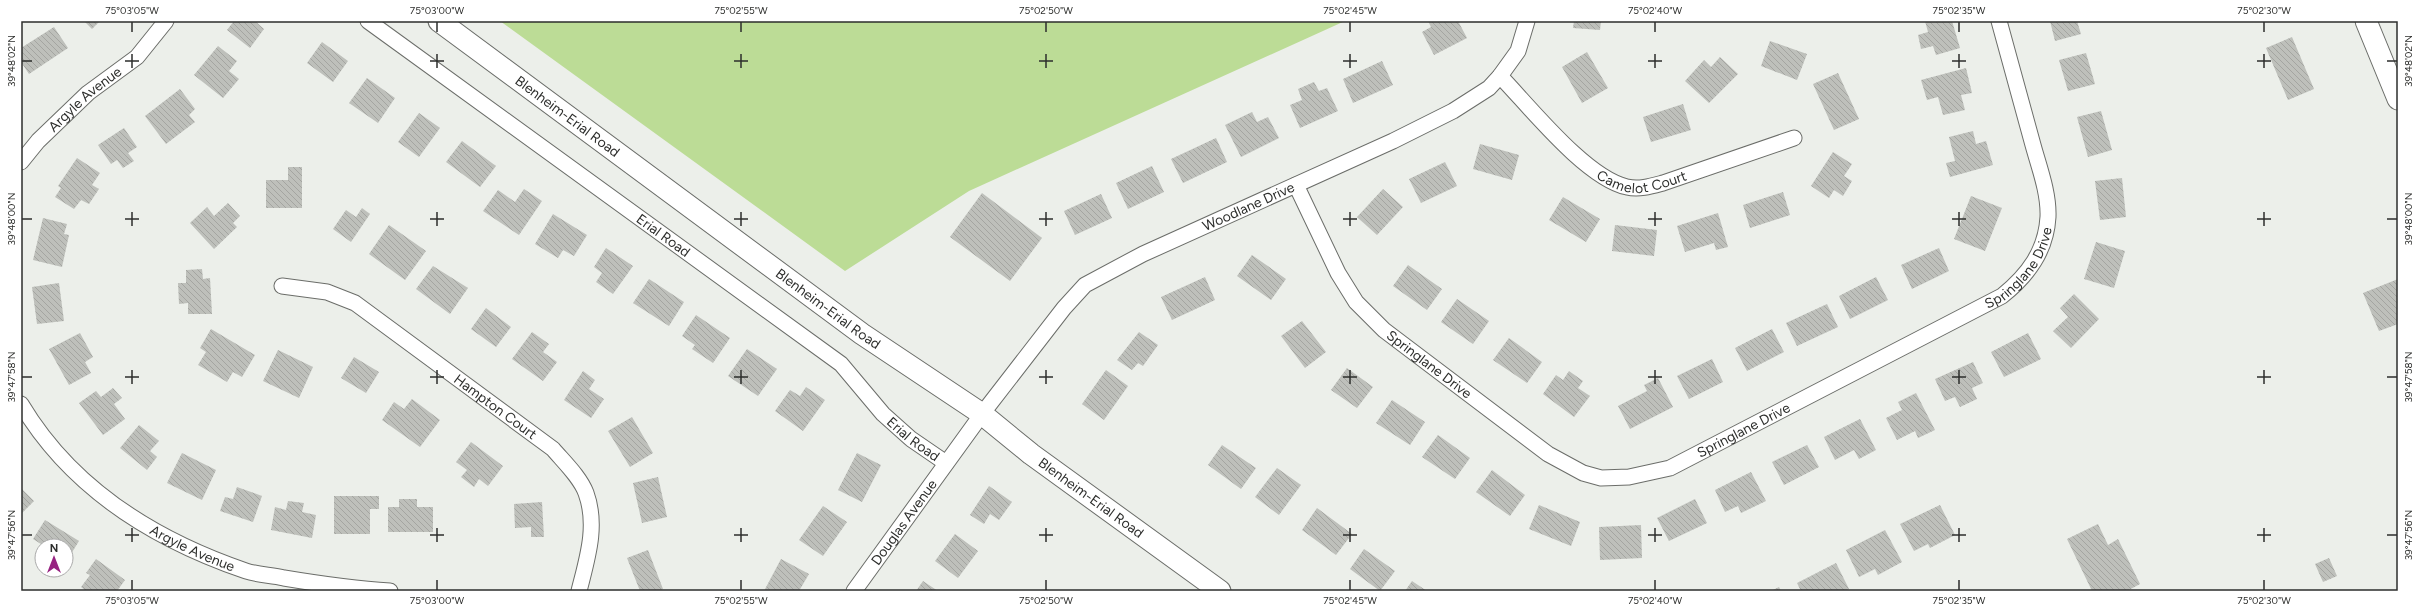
<svg xmlns="http://www.w3.org/2000/svg" width="2419" height="612" font-family="Figtree,sans-serif">
  <style>
    .green { fill: #bcdc96 }
    .building { fill: url(#building-back-hatch) }
    .lines { fill: none; stroke-linecap: round; stroke-linejoin: round }
    .street-casing { stroke: #6b6d69; stroke-width: 17 }
    .secondary-casing { stroke: #6b6d69; stroke-width: 23 }
    .street { stroke: #fff; stroke-width: 15 }
    .secondary { stroke: #fff; stroke-width: 21 }
    .ticks { fill: none; stroke: #2d2e2c; stroke-width: 1.5 }
    .labels { text-anchor: middle; dominant-baseline: central; stroke-width: 3.5; stroke-linejoin: round; paint-order: stroke }
    .street-label { font-size: 14px; fill: #2d2e2c; stroke: #fff }
    .neatline { fill: none; stroke: #2d2e2c; stroke-width: 1.5 }
    .ticks-label { font-size: 10px; text-anchor: middle; fill: #2d2e2c }
  </style>
  <defs>
    <pattern id="building-back-hatch" width="6" height="6" patternUnits="userSpaceOnUse"><rect width="6" height="6" fill="#bec0bb"/><path d="M-1 5l2 2M0 0l6 6M5-1l2 2" fill="none" stroke="#a4a5a1"/></pattern>
  </defs>
  <rect width="100%" height="100%" fill="#ecefea"/>
  <path class="green" d="M500,21H1345L969,191L845,271Z"/>
  <path class="building" d="M84,21H100L92,29Z
    M234,21H255L264,29L250,48L227,30Z
    M1428,21H1458L1467,38L1434,55L1422,32L1431,27Z
    M1574,21H1601L1600,30L1573,28Z
    M1925,21H1952L1960,48L1936,55L1933,46L1921,49L1918,35L1928,32Z
    M2050,21H2077L2081,34L2055,41Z
    M54,27L68,48L29,74L21,62V48Z
    M2292,37L2314,89L2288,100L2266,48Z
    M1770,41L1807,54L1797,80L1761,66Z
    M322,42L348,61L333,82L307,63Z
    M218,46L237,61L229,71L239,79L223,98L194,75Z
    M1587,52L1608,88L1582,103L1562,67Z
    M2086,53L2095,84L2068,91L2059,60Z
    M1720,57L1738,74L1709,103L1685,81L1704,60L1711,67Z
    M1382,61L1393,85L1353,103L1343,79Z
    M1966,68L1972,93L1961,95L1965,110L1943,115L1938,97L1927,100L1921,80Z
    M1838,73L1859,119L1834,130L1813,84Z
    M367,78L395,98L378,123L349,103Z
    M1314,82L1319,91L1327,88L1338,111L1300,128L1290,105L1302,100L1298,89Z
    M180,89L195,109L189,115L195,122L166,144L145,116Z
    M1683,104L1691,130L1651,142L1643,117Z
    M2101,111L2112,150L2088,157L2077,117Z
    M1252,112L1257,122L1268,117L1279,138L1241,157L1225,125Z
    M419,113L440,128L419,157L398,142Z
    M124,128L137,147L128,153L134,161L123,168L117,160L111,164L98,145Z
    M1973,131L1976,144L1986,141L1993,165L1950,177L1946,163L1955,161L1949,137Z
    M1216,138L1227,162L1183,183L1171,159Z
    M462,141L496,166L480,187L446,162Z
    M1480,144L1519,155L1512,180L1473,169Z
    M1833,152L1852,164L1844,176L1852,181L1843,196L1834,190L1829,198L1811,186Z
    M77,158L100,173L92,185L99,189L89,204L81,200L74,209L55,197L61,188L58,186Z
    M1445,162L1457,186L1421,203L1409,179Z
    M1152,166L1164,192L1128,209L1116,183Z
    M288,167H302V208H266V180H288Z
    M2122,178L2126,217L2100,220L2095,181Z
    M524,189L542,201L519,235L483,211L498,190L515,202Z
    M1383,189L1403,207L1377,235L1357,217Z
    M1783,192L1790,215L1750,228L1743,205Z
    M982,193L1042,238L1010,281L950,237Z
    M1101,194L1112,218L1075,235L1064,211Z
    M1971,196L2002,208L1985,251L1954,239Z
    M1563,197L1600,219L1586,242L1549,220Z
    M228,203L240,216L233,223L237,227L214,249L190,223L207,207L214,216Z
    M362,208L370,214L351,242L333,229L346,210L356,217Z
    M1718,213L1728,247L1716,250L1714,243L1685,252L1677,226Z
    M553,214L587,235L574,256L563,250L558,258L535,244Z
    M43,218L67,224L64,234L69,235L62,267L33,260Z
    M389,225L426,251L405,280L369,254Z
    M1615,225L1657,230L1654,256L1612,251Z
    M2096,242L2125,251L2114,288L2084,279Z
    M606,248L633,266L613,294L596,282L602,273L594,267Z
    M1939,248L1949,271L1912,289L1901,265Z
    M1252,255L1286,279L1271,300L1237,276Z
    M1408,265L1442,289L1427,310L1393,286Z
    M433,266L468,288L450,314L416,289Z
    M202,269L203,279L210,278L212,314H188V303L179,304L178,283H186V270Z
    M1205,277L1215,300L1172,320L1161,297Z
    M1876,277L1888,300L1850,319L1839,296Z
    M649,279L684,302L669,326L633,303Z
    M2398,279V324L2379,331L2363,293Z
    M59,283L64,321L37,324L32,287Z
    M2074,294L2099,319L2071,348L2053,331L2068,317L2060,308Z
    M1457,299L1489,321L1473,344L1441,322Z
    M1827,304L1838,327L1797,346L1786,323Z
    M486,308L511,327L496,347L471,329Z
    M696,315L730,338L713,363L692,349L695,345L682,336Z
    M1302,321L1326,352L1305,368L1281,336Z
    M211,329L255,355L242,377L233,372L227,382L198,365L206,352L200,348Z
    M1772,329L1784,352L1747,371L1735,348Z
    M532,332L549,344L543,352L557,362L543,381L512,359Z
    M1139,332L1158,345L1143,366L1138,363L1132,370L1117,360Z
    M80,333L93,357L85,362L91,373L69,385L49,349Z
    M2028,333L2041,359L2004,377L1991,352Z
    M1509,338L1542,362L1527,383L1493,360Z
    M747,349L777,369L758,396L728,376Z
    M278,350L313,367L299,398L263,381Z
    M354,357L379,372L366,393L341,378Z
    M1712,359L1723,382L1689,399L1677,376Z
    M1973,362L1983,383L1972,388L1977,399L1960,407L1955,397L1945,401L1935,379Z
    M1347,368L1373,387L1357,408L1331,390Z
    M1106,370L1128,386L1104,420L1082,404Z
    M583,371L595,380L589,389L604,399L591,418L564,400Z
    M1569,371L1583,381L1578,388L1590,396L1574,417L1543,394L1556,375L1563,380Z
    M1658,378L1673,407L1630,429L1618,406L1647,391L1644,385Z
    M806,387L825,400L803,431L775,411L790,390L800,396Z
    M113,388L122,398L114,404L125,419L103,435L79,403L96,391L101,397Z
    M1916,393L1935,430L1918,438L1915,431L1897,440L1886,418L1902,410L1898,402Z
    M412,399L440,420L420,447L382,420L394,402L404,409Z
    M1392,400L1425,422L1410,445L1376,423Z
    M632,417L653,453L630,467L608,431Z
    M1860,419L1876,450L1859,459L1854,450L1835,460L1824,437Z
    M139,425L159,441L150,451L157,457L147,470L120,448Z
    M1438,435L1470,458L1455,479L1422,457Z
    M471,442L503,466L488,486L479,479L474,487L461,477L467,470L456,462Z
    M1222,445L1256,468L1241,489L1208,465Z
    M1807,445L1819,467L1784,485L1772,462Z
    M182,453L216,470L202,500L167,483Z
    M857,453L881,465L862,502L838,490Z
    M1277,468L1301,485L1279,515L1255,497Z
    M1492,470L1525,495L1510,516L1476,492Z
    M1751,472L1766,501L1741,513L1738,506L1725,512L1715,490Z
    M658,477L667,517L642,523L633,483Z
    M989,486L1012,502L999,520L990,514L984,524L970,515Z
    M237,487L262,496L253,522L220,511L225,497L233,499Z
    M21,488L34,501L21,514Z
    M334,496H379V509H370V534H334Z
    M399,499H417V507H433V532H388V507H399Z
    M1695,499L1707,523L1669,541L1657,518Z
    M288,501L304,503L302,512L316,515L312,538L271,530L275,507L286,510Z
    M542,502L544,537H531V527L515,528L514,504Z
    M1539,505L1580,522L1571,546L1529,529Z
    M1940,505L1955,535L1930,548L1928,544L1914,551L1900,524Z
    M823,506L847,522L823,556L799,540Z
    M1317,508L1352,534L1336,555L1302,530Z
    M45,520L79,541L66,562V546H42V558L35,554L41,544L33,539Z
    M2098,524L2108,545L2118,539L2140,584L2127,591H2092L2067,539Z
    M1641,525L1642,558L1600,560L1599,527Z
    M1885,530L1902,562L1878,575L1875,569L1859,577L1846,550Z
    M955,534L978,551L958,578L935,561Z
    M1364,549L1395,571L1380,591L1350,569Z
    M648,550L663,589L658,591H640L627,558Z
    M2329,558L2337,576L2323,582L2315,564Z
    M96,559L125,580L117,591H86L81,587L90,575L86,573Z
    M781,559L809,574L799,591H764Z
    M1836,563L1849,589L1845,591H1801L1797,583Z
    M923,581L938,591H916Z
    M1412,581L1427,591H1405Z
    M1779,587L1781,591H1771Z"/>
  <g class="lines">
    <defs>
      <g id="street">
        <path id="s1" d="M368,21L841,364L883,414L911,439L946,463"/>
        <path id="s2" d="M1500,76C1530,107 1586,178 1627,187C1639,190 1652,186 1663,183L1794,138"/>
        <path id="s3" d="M21,162L38,141L88,93L137,57L166,21"/>
        <path id="s4" d="M1296,185L1338,273L1356,302L1384,330L1548,454L1583,473L1601,478L1629,477L1670,468L2002,296C2028,275 2046,251 2048,217C2049,193 2039,167 2033,145C2022,104 2010,62 1999,21"/>
        <path id="s5" d="M282,286L327,292L355,303L553,449C564,462 580,477 586,493C598,526 587,559 579,591"/>
        <path id="s6" d="M21,404C71,488 155,540 246,571C258,575 272,575 284,578C320,584 354,589 390,591"/>
        <path id="s7" d="M854,591L982,414L1064,308L1085,285L1143,254L1393,141L1453,111L1489,88L1500,76L1518,51L1527,21"/>
      </g>
      <g id="secondary">
        <path id="s8" d="M439,21L862,334L982,414L1031,454L1220,591"/>
        <path d="M2366,21L2398,99"/>
      </g>
    </defs>
    <use href="#street" class="street-casing"/>
    <use href="#secondary" class="secondary-casing"/>
    <use href="#street" class="street"/>
    <use href="#secondary" class="secondary"/>
  </g>
  <path class="ticks" d="M132,22V32M437,22V32M741,22V32M1046,22V32M1350,22V32M1655,22V32M1959,22V32M2264,22V32M132,54V68M437,54V68M741,54V68M1046,54V68M1350,54V68M1655,54V68M1959,54V68M2264,54V68M22,61H32M125,61H139M430,61H444M734,61H748M1039,61H1053M1343,61H1357M1648,61H1662M1952,61H1966M2257,61H2271M2387,61H2397M132,212V226M437,212V226M741,212V226M1046,212V226M1350,212V226M1655,212V226M1959,212V226M2264,212V226M22,219H32M125,219H139M430,219H444M734,219H748M1039,219H1053M1343,219H1357M1648,219H1662M1952,219H1966M2257,219H2271M2387,219H2397M132,370V384M437,370V384M741,370V384M1046,370V384M1350,370V384M1655,370V384M1959,370V384M2264,370V384M22,377H32M125,377H139M430,377H444M734,377H748M1039,377H1053M1343,377H1357M1648,377H1662M1952,377H1966M2257,377H2271M2387,377H2397M132,528V542M437,528V542M741,528V542M1046,528V542M1350,528V542M1655,528V542M1959,528V542M2264,528V542M22,535H32M125,535H139M430,535H444M734,535H748M1039,535H1053M1343,535H1357M1648,535H1662M1952,535H1966M2257,535H2271M2387,535H2397M132,580V590M437,580V590M741,580V590M1046,580V590M1350,580V590M1655,580V590M1959,580V590M2264,580V590"/>
  <g class="labels">
    <g class="street-label">
      <text stroke="none"><textPath href="#s3" startOffset="90">Argyle Avenue</textPath></text>
      <text stroke="none"><textPath href="#s8" startOffset="160">Blenheim-Erial Road</textPath></text>
      <text stroke="none"><textPath href="#s2" startOffset="185">Camelot Court</textPath></text>
      <text stroke="none"><textPath href="#s7" startOffset="565">Woodlane Drive</textPath></text>
      <text stroke="none"><textPath href="#s1" startOffset="365">Erial Road</textPath></text>
      <text stroke="none"><textPath href="#s4" startOffset="912">Springlane Drive</textPath></text>
      <text stroke="none"><textPath href="#s8" startOffset="484">Blenheim-Erial Road</textPath></text>
      <text stroke="none"><textPath href="#s4" startOffset="228">Springlane Drive</textPath></text>
      <text stroke="none"><textPath href="#s5" startOffset="250">Hampton Court</textPath></text>
      <text stroke="none"><textPath href="#s4" startOffset="588">Springlane Drive</textPath></text>
      <text stroke="none"><textPath href="#s1" startOffset="689">Erial Road</textPath></text>
      <text stroke="none"><textPath href="#s8" startOffset="808">Blenheim-Erial Road</textPath></text>
      <text stroke="none"><textPath href="#s7" startOffset="85">Douglas Avenue</textPath></text>
      <text stroke="none"><textPath href="#s6" startOffset="228">Argyle Avenue</textPath></text>
    </g>
  </g>
  <rect width="2419" height="612" fill="none" stroke="#ffffff" stroke-width="44"/>
  <g transform="translate(54 558)"><circle r="19" fill="#ffffff" stroke="#ababab"/>
  <path d="M0-3L7 15L0 10L-7 15Z" fill="#972381"/>
  <text y="-6" font-size="11" font-weight="bold" text-anchor="middle" fill="#2d2e2c">N</text>
  </g>
  <rect x="22" y="22" width="2375" height="568" class="neatline"/>
  <g class="ticks-label">
    <text x="132" y="14">75°03'05"W</text>
    <text x="437" y="14">75°03'00"W</text>
    <text x="741" y="14">75°02'55"W</text>
    <text x="1046" y="14">75°02'50"W</text>
    <text x="1350" y="14">75°02'45"W</text>
    <text x="1655" y="14">75°02'40"W</text>
    <text x="1959" y="14">75°02'35"W</text>
    <text x="2264" y="14">75°02'30"W</text>
    <text transform="translate(11 61) rotate(-90)" y="4">39°48'02"N</text>
    <text transform="translate(2408 61) rotate(-90)" y="4">39°48'02"N</text>
    <text transform="translate(11 219) rotate(-90)" y="4">39°48'00"N</text>
    <text transform="translate(2408 219) rotate(-90)" y="4">39°48'00"N</text>
    <text transform="translate(11 377) rotate(-90)" y="4">39°47'58"N</text>
    <text transform="translate(2408 377) rotate(-90)" y="4">39°47'58"N</text>
    <text transform="translate(11 535) rotate(-90)" y="4">39°47'56"N</text>
    <text transform="translate(2408 535) rotate(-90)" y="4">39°47'56"N</text>
    <text x="132" y="604">75°03'05"W</text>
    <text x="437" y="604">75°03'00"W</text>
    <text x="741" y="604">75°02'55"W</text>
    <text x="1046" y="604">75°02'50"W</text>
    <text x="1350" y="604">75°02'45"W</text>
    <text x="1655" y="604">75°02'40"W</text>
    <text x="1959" y="604">75°02'35"W</text>
    <text x="2264" y="604">75°02'30"W</text>
  </g>
</svg>
